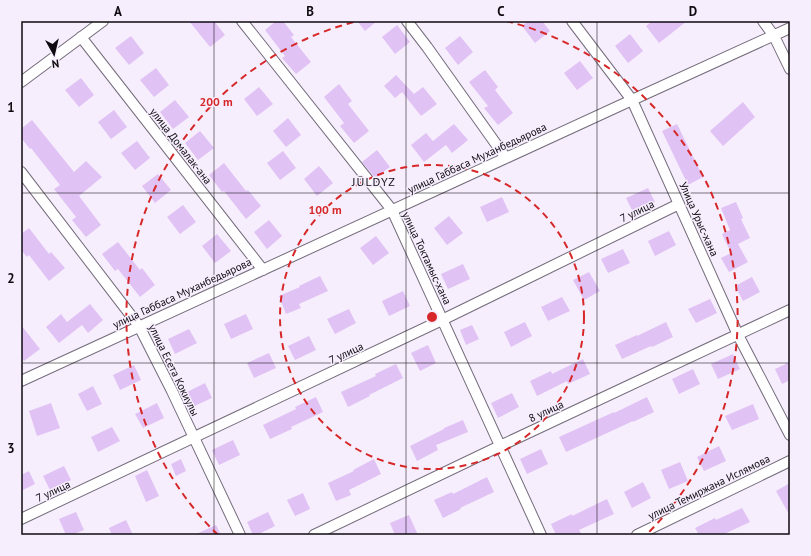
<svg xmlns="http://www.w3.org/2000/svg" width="811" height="556" font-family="'PT Sans',sans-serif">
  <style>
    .building { fill: #e0c2f4 }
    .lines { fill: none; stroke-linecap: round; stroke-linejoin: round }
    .minor-casing { stroke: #746b7b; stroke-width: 12 }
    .minor { stroke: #fff; stroke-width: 10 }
    .grid { fill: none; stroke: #0f0b11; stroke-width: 1; stroke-opacity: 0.55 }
    .ring { fill: none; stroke: #d62828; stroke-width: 2; stroke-dasharray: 7 5 }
    .labels { text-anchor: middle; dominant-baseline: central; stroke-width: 3; stroke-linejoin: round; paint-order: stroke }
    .street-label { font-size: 11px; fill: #0f0b11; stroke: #f7eefd }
    .neighbourhood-label { font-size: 12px; letter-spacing: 1px; fill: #0f0b11; stroke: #f7eefd }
    .centre { fill: #d62828; stroke: #f7eefd; stroke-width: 2 }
    .ring-label { font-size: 12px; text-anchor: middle; font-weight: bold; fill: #d62828; stroke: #f7eefd; stroke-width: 3; stroke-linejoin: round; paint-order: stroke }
    .neatline { fill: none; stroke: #0f0b11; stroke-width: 1.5 }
    .grid-label { font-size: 13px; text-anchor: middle; font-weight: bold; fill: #0f0b11 }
  </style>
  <rect width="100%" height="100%" fill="#f7eefd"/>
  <path class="building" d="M189,21H214L225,35L210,47Z
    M276,21H283L294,35L291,37L311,62L296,74L282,58L285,56L265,30Z
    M357,21H377L365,31Z
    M528,21H542L550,31L535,43L522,26Z
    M652,21H687L659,43L646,26Z
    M397,25L410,42L395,54L382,37Z
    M630,34L643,51L628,63L615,46Z
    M131,36L144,53L129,65L115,48Z
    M460,36L473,52L458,65L445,48Z
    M580,61L593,78L577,90L564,73Z
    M156,68L169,85L154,97L140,80Z
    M485,70L498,87L495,90L513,113L498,125L484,108L488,106L469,82Z
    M396,75L414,94L423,87L437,104L421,116L402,92L395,98L384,86Z
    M81,78L94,95L79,107L65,90Z
    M339,84L352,101L348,104L369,131L354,143L340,126L344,123L324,97Z
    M259,87L273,104L257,116L244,99Z
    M175,100L189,117L173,129L160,112Z
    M743,102L755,117L723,146L710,131Z
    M114,110L127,127L111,139L98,122Z
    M288,118L301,135L286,147L273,131Z
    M32,120L74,172L86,161L102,177L79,196L101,225L86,237L72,220L76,217L54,189L60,185L31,148L30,149L21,138V129Z
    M454,124L468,140L452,153L446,145L424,162L411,145L426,133L433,141Z
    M677,124L703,177L688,185L662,131Z
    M200,131L214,148L198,160L185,143Z
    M137,141L150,158L135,170L121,153Z
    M377,150L390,167L375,178L362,162Z
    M283,151L296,168L280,180L267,163Z
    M224,163L246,191L248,190L261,206L246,219L224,191L222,192L209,175Z
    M319,166L333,183L317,196L304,179Z
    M158,174L171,190L155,203L142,186Z
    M648,188L655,202L633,212L626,198Z
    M502,197L509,212L487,222L480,207Z
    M736,202L743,218L741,219L750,238L738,244L748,262L729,272L721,258L731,253L722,234L730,230L721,208Z
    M183,205L196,222L180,234L167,217Z
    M449,216L463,233L447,245L434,228Z
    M269,220L282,236L267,249L254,232Z
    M29,228L49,254L51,252L65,268L49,281L29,255L27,257L21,250V234Z
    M669,231L676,245L655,256L648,241Z
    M217,234L231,251L215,263L202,246Z
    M376,236L389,253L373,265L360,248Z
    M118,242L140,270L142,268L155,285L140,297L118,269L115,271L102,254Z
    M623,249L630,263L608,273L601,259Z
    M463,264L470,279L448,289L441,274Z
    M589,272L600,291L584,300L573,280Z
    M320,276L328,291L299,304L301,308L286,314L279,296L300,287L299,286Z
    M752,277L760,292L743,301L735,286Z
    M403,291L410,306L389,316L382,301Z
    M562,297L570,311L548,321L541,307Z
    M710,299L717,313L696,323L688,309Z
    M90,304L103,320L88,333L82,325L59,343L46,327L61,314L67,322Z
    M349,309L356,323L335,334L327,319Z
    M246,314L253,329L231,339L224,324Z
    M525,322L532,336L511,347L504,332Z
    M666,322L673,337L652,347L651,346L622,359L615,345L637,335V336Z
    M21,325L40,349L24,361L21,357Z
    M472,325L479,339L466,345L460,330Z
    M189,329L197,343L175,354L168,339Z
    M309,336L316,350L295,360L288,346Z
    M428,345L436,363L420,371L411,353Z
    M269,353L276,368L254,378L247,363Z
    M733,354L740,369L718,379L711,364Z
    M583,359L590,374L568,384L567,381L537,396L530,381L551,371L552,374Z
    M790,362V380L782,384L775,369Z
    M396,364L403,378L369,395L370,396L348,407L341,392L376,376L375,374Z
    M134,365L141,380L120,390L113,375Z
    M693,369L700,384L679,394L672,379Z
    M205,383L212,398L190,408L183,394Z
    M93,386L102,404L87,411L78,394Z
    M512,393L519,407L498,418L491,403Z
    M316,397L323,412L291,427L292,429L270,439L263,425L296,409L295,407Z
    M647,397L654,412L633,422V421L566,452L559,437L614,412V413Z
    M51,403L60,428L37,436L29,411Z
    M157,403L164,418L143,428L135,414Z
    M753,404L759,419L732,430L725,416Z
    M463,420L468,432L436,445L438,450L417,461L410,446L444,429V428Z
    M112,427L120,441L98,452L91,437Z
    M233,440L240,455L219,465L212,450Z
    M719,446L726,461L704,471L697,457Z
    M541,449L548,464L527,474L520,459Z
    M181,459L186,471L176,476L171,464Z
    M374,459L381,474L349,490L351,495L336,501L328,483L354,471L353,470Z
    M680,462L688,481L669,489L661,470Z
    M64,466L71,480L50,490L43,476Z
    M147,470L159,496L146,502L135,476Z
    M29,471L35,484L21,491V475Z
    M487,477L494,492L460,508L461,509L443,518L434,500L452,492L453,494Z
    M643,482L651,498L632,508L624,492Z
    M790,483V516L776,491Z
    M303,493L310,509L295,516L287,500Z
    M607,499L614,514L579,530L582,535H556L551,524L572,514V516Z
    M742,508L750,522L722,535H699L695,528L715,518L716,520Z
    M76,512L84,530L72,535H66L59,519Z
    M268,512L275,526L257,535H253L247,522Z
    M409,515L418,535H395L390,523Z
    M126,520L133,535H112L109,528Z
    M216,525L221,535H194Z"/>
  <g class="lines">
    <defs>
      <path id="minor" d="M242,21L392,210L541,535
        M407,21L427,47L506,158
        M572,21L632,100L738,335L790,435
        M763,21L774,36L790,69
        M81,37L263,270
        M21,82L103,21
        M21,172L139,326L172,391L240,535
        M21,381L632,100L790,28
        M21,519L442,320L679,204
        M314,535L500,446L790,310
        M637,535L790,461"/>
    </defs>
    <use href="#minor" class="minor-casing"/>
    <use href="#minor" class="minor"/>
  </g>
  <path class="grid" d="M214,21V535M406,21V535M597,21V535M21,193H790M21,363H790"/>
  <g class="ring">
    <circle cx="432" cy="317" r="152"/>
    <path d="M218 535A305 305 0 0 1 358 21M506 21A305 305 0 0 1 646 535"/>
  </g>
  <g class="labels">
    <g class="street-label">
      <text transform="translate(181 146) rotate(52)">улица Домалак-ана</text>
      <text transform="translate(477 158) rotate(-25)">улица Габбаса Муханбедьярова</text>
      <text transform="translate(637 211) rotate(-26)">7 улица</text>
      <text transform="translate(699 219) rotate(66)">Улица Урыс-хана</text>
      <text transform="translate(427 258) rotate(65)">улица Токтамыс-хана</text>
      <text transform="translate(182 293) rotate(-25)">улица Габбаса Муханбедьярова</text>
      <text transform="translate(346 353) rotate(-25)">7 улица</text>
      <text transform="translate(174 370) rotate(64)">улица Есета Кокиулы</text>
      <text transform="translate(546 411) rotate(-25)">8 улица</text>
      <text transform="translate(709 487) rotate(-26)">улица Темиржана Ислямова</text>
      <text transform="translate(53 491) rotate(-25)">7 улица</text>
    </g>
    <g class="neighbourhood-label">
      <text x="374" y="181">JŪLDYZ</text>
    </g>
  </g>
  <circle cx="432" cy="317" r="6" class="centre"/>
  <g class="ring-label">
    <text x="216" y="106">200 m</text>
    <text x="325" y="214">100 m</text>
  </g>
  <rect width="811" height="556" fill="none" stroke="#f7eefd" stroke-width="44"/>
  <g transform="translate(54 54) rotate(172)" stroke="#f7eefd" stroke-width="3" paint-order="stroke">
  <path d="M0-3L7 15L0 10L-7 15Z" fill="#0f0b11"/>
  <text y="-6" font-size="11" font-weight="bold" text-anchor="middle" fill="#0f0b11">N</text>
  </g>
  <rect x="22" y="22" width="767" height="512" class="neatline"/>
  <g class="grid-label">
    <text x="118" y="16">A</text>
    <text x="310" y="16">B</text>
    <text x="501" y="16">C</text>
    <text x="693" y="16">D</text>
    <text x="11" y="112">1</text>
    <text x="11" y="283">2</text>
    <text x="11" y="453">3</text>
  </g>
</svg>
